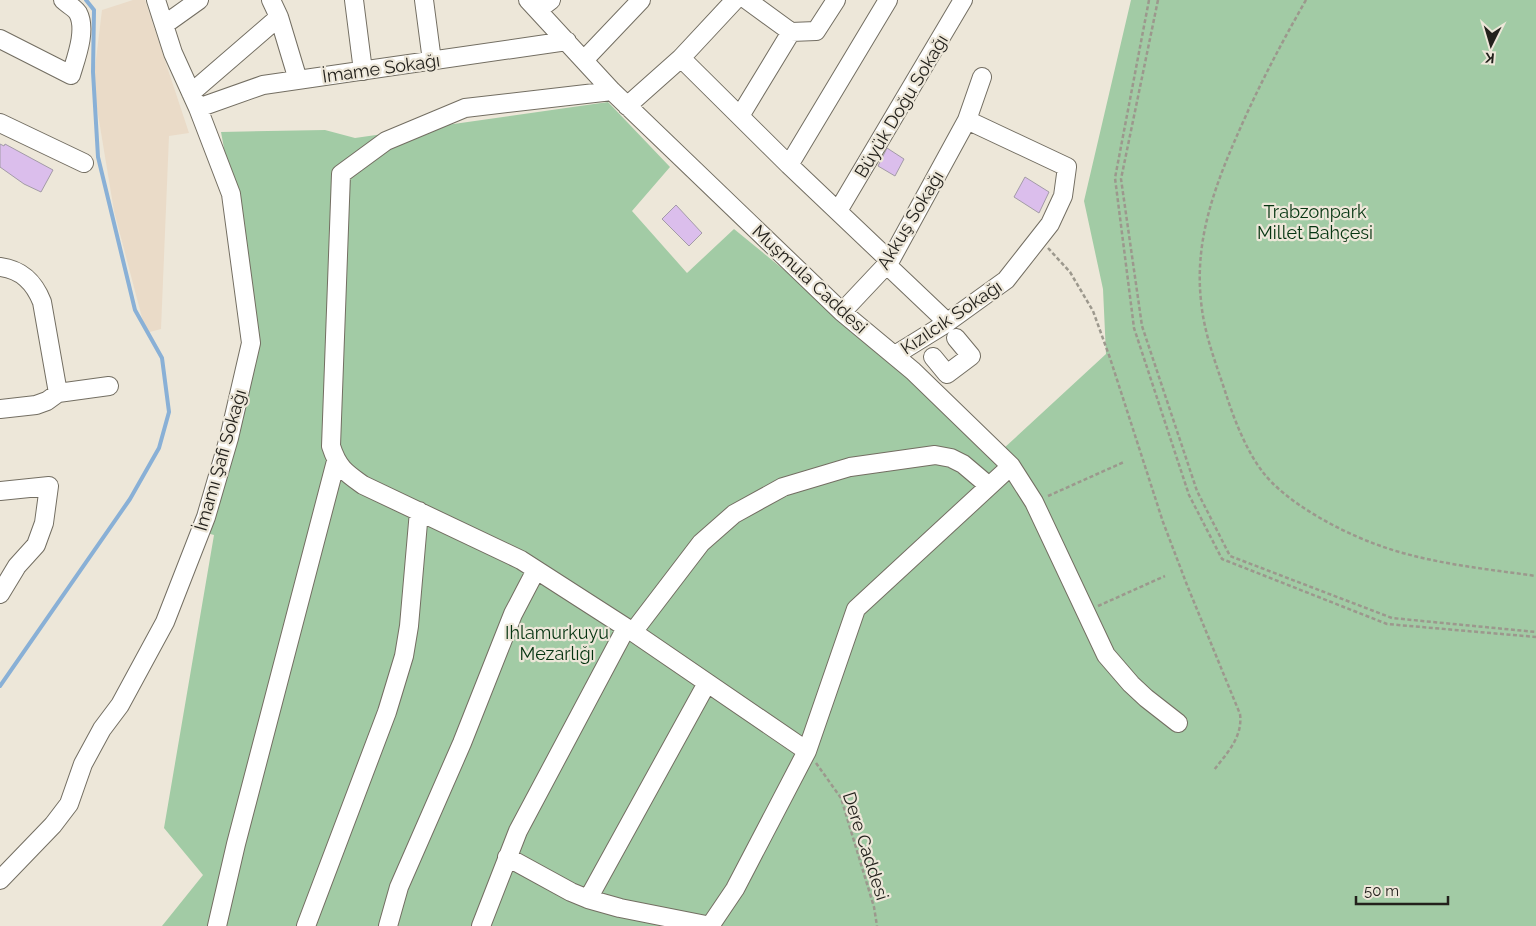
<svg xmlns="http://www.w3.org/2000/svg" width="1536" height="926" font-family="Raleway,sans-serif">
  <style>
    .industrial { fill: #eadbc8 }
    .green { fill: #a2cba5 }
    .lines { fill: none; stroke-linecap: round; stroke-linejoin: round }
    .stream { stroke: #89b0d6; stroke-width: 4 }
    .building { fill: #dbbeec; stroke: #a39ba7 }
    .minor-casing { stroke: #736e62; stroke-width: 20 }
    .path { stroke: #9c988d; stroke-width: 2.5; stroke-dasharray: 4 2.5; stroke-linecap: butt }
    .minor { stroke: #fff; stroke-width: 18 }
    .labels { text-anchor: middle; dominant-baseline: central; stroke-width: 4.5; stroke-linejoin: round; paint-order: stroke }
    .street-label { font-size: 18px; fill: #23211c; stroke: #ede7d9 }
    .park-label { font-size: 18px; fill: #053410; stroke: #ede7d9 }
  </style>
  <rect width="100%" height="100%" fill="#ede7d9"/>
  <path class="industrial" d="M133,0H145L189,133L169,136L161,329L146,333L114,211L93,84L102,10Z"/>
  <path class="green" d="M1131,0H1536V926H162L203,875L164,828L214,535L203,532L246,407L244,256L221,132L325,130L355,138L608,102L670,167L632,211L687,273L734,229L1003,449L1106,354L1103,289L1084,201Z"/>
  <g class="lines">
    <path class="stream" d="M0,686L130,499L159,448L169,412L162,358L135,310L98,157L93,72L94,10L86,0"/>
  </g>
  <path class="building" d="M0,144L4,146L5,144L53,170L41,192L24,184L0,167Z
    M887,148L904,159L895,176L878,166Z
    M1025,177L1049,192L1039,213L1014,197Z
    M676,205L702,233L689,246L662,219Z"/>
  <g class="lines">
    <defs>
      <path id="minor" d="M354,0L363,71
        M424,0L432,61
        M528,0L612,91L842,312L913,371L1011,466L1034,502L1106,655L1131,684L1146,698L1178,723
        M735,0L681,58L789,165L888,0
        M747,0L791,32
        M538,10L551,0
        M279,17L298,80
        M164,25L199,0
        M0,39L71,75C76,58 87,30 78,13C75,8 67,4 63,0
        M584,60L641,0
        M612,91L465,108L386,141L341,174L331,446C338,468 346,473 363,485L521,560L633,632L807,751
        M191,93L279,17L271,0
        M627,106L681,58
        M198,108L263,85L567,41
        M740,116L791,32L816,31L836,0
        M0,123L84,163
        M789,165L890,261
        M838,211L963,0
        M887,265L947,322
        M0,267C22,270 34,282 42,302L58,393
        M842,312L890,261L967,120L982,77
        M895,355L945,324L1006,280L1050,224L1063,196L1067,167L967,120
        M933,357L947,374L971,356L956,338
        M0,409L36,405L47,401L58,393L109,386
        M0,491L49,486L44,523L36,545L17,566L0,594
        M633,632L701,543L734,514L783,487L850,467L935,455L951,458L963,464L989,486
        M507,857L571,892L588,899L620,908L711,926
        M0,880L53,825L69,804L83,764L102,729L120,705L165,622L206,517L229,438L251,343L231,194L198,108L173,53L156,0
        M588,899L707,683
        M217,926L236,844L336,461
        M306,926L387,712L404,656L409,626L419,511
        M388,926L399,887L462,743L513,614L536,570
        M481,926L518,831L626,628
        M710,926L735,889L807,751L856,609L1011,466"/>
    </defs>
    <use href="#minor" class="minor-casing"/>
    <path class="path" d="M1149,0L1115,178L1134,328L1189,495L1222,559L1387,624L1536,637
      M1158,0L1121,179L1142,326L1197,491L1230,556L1392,618L1536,632
      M1306,0C1283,40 1262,80 1243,122C1217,180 1194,237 1201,301C1204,333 1215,361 1225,391C1233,417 1246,450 1262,471C1284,501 1336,529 1370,542C1423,563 1480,568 1536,576
      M1048,248L1070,272L1093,311L1110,358L1163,522L1187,585L1240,714C1243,737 1227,753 1214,770
      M1048,496L1124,462
      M1098,606L1165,576
      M816,763L841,798L874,907L877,926"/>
    <use href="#minor" class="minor"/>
  </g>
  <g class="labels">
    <g class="street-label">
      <text transform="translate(381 68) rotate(-8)">İmame Sokağı</text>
      <text transform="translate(901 106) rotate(-59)">Büyük Doğu Sokağı</text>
      <text transform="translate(910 220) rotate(-59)">Akkuş Sokağı</text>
      <text transform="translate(810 279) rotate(43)">Muşmula Caddesi</text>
      <text transform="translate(951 317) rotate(-34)">Kızılcık Sokağı</text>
      <text transform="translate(220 460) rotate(-74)">İmamı Şafi Sokağı</text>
      <text transform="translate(866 846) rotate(72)">Dere Caddesi</text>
    </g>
    <g class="park-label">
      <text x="1315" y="211">Trabzonpark<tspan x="1315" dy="21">Millet Bahçesi</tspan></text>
      <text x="557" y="632">Ihlamurkuyu<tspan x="557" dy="21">Mezarlığı</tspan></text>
    </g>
  </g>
  <g transform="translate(1491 45) rotate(185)" stroke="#ede7d9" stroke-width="4" paint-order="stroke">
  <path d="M0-4L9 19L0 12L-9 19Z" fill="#23211c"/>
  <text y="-8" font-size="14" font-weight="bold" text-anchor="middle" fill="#23211c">K</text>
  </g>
  <path d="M1356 896v8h92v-8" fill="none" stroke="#23211c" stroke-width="2.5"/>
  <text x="1364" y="896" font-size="15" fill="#23211c" stroke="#ede7d9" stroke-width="4" paint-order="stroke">50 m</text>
</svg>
